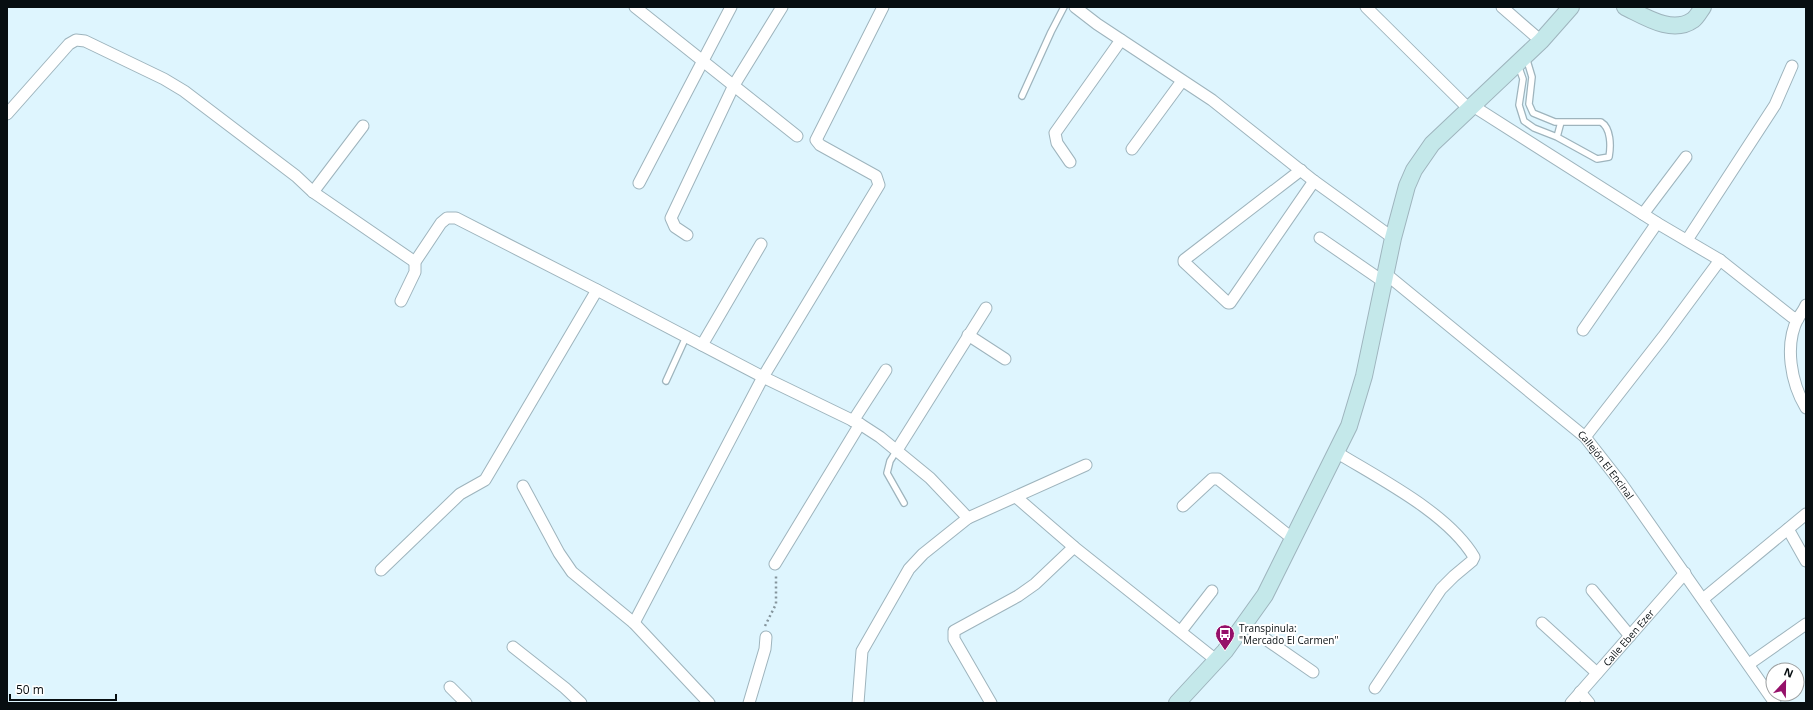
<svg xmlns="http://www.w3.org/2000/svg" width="1813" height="710" font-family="'Open Sans',sans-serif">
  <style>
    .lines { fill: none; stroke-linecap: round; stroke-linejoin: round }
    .lane-casing { stroke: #9eb4bd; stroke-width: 8 }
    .street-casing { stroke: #9eb4bd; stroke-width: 13 }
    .secondary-casing { stroke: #9eb4bd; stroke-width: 18 }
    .path { stroke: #85959c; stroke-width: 2.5; stroke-dasharray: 2 3; stroke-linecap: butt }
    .lane { stroke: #fff; stroke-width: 5.5 }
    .street { stroke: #fff; stroke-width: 11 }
    .secondary { stroke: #c4e8ea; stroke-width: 16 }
    .labels { text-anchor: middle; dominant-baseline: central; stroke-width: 4; stroke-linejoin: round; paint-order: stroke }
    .street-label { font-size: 10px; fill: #070e11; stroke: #fff }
    .poi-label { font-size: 10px; fill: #070e11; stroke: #fff; text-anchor: start }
  </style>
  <rect width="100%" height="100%" fill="#def5fe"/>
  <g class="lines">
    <defs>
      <path id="lane" d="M1518,65L1523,79L1519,105L1524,121L1534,128L1557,137L1597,159L1609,157C1611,146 1611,128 1601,122H1555L1533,113L1529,104L1532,77L1526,57
        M1022,96L1051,32L1064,7
        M1557,137L1561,122
        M666,381L686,337
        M897,450L890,461L887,473L904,503"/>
      <g id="street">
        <path d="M635,7L797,136"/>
        <path d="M1075,7L1097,24L1212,100L1314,181L1393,238"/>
        <path d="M1366,7L1469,109"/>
        <path d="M1502,7L1541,41"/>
        <path d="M1473,106L1657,223L1720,260L1792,317L1798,319"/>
        <path d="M7,114L69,44L76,40L85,41L164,79L184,91L296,176L313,192L415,262"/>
        <path d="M1132,149L1182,81"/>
        <path d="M1070,162L1057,143L1055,133L1121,40"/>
        <path d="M1301,170L1184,260V262L1228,303H1230L1314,181"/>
        <path d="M639,183L731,7"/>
        <path d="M313,192L363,126"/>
        <path d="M1643,214L1686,157"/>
        <path d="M687,235L675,227L671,218L734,85L782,7"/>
        <path d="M1320,238L1384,282"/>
        <path d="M1687,240L1775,105L1792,66"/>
        <path id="s1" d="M1386,274L1585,437L1621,483L1775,703"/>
        <path d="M401,301L415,272V262L441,223L447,218H456L597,290L763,377L860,424L880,437L930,478L968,518"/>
        <path d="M1806,305C1804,310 1801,314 1798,318C1784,345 1791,383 1806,408"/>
        <path d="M1583,330L1657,223"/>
        <path d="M968,335L1005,359"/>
        <path d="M702,345L761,244"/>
        <path d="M853,421L886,370"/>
        <path d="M1585,437L1663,337L1720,260"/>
        <path d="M897,450L986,308"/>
        <path d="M1336,452C1380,479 1448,513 1474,557L1472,561L1454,576L1441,589L1375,688"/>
        <path d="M523,486L559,553L572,572L634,623L709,703"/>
        <path d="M1016,497L1074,547L1216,660"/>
        <path d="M1183,506L1212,479H1218L1293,539"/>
        <path d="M1788,529L1806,561"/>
        <path d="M775,564L860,424"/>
        <path d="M381,570L460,494L485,480L597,290"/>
        <path d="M1592,590L1630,636"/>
        <path d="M1703,599L1806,514"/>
        <path d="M634,623L763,377L879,185L876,176L820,145L816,140L883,7"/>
        <path d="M1542,623L1597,673"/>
        <path d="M1244,624L1313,672"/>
        <path d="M1181,631L1212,591"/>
        <path d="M513,647L565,688L581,703"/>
        <path d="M1749,664L1806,624"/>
        <path d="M450,687L466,703"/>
        <path d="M1580,692L1589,703"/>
        <path d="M749,703L765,649L766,637"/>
        <path d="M858,703L862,651L909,569L923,554L968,518L1086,465"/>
        <path d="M991,703L954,639V631L1018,596L1035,584L1074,547"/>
        <path id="s2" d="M1571,703L1685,573"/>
      </g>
      <path id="secondary" d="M1625,7C1644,16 1672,35 1693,20C1697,17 1700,11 1703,7
        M1177,703L1225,651L1265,595L1349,426L1364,376L1393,238L1407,186L1414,170L1432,144L1541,41L1571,7"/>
    </defs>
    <use href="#lane" class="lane-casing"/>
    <use href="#street" class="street-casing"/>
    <use href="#secondary" class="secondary-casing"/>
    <path class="path" d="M765,626L776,604V574"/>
    <use href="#lane" class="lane"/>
    <use href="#street" class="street"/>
    <use href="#secondary" class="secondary"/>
  </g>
  <defs>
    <symbol id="bus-pin" viewBox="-11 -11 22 30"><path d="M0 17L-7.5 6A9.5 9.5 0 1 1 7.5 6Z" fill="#951069" stroke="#fff"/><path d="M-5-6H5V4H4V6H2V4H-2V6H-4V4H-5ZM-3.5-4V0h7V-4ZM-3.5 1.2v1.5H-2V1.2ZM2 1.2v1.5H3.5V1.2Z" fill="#fff"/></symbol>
  </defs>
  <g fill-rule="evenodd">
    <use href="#bus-pin" x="1214" y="623" width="22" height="30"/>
  </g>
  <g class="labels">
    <g class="street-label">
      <text stroke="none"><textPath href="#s1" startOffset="292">Callejón El Encinal</textPath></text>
      <text stroke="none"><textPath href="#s2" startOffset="87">Calle Eben Ezer</textPath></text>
    </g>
    <g class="poi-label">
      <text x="1239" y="628">Transpinula:<tspan x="1239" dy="12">"Mercado El Carmen"</tspan></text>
    </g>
  </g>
  <rect width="1813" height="710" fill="none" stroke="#070e11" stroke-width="16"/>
  <g transform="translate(1785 682) rotate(22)"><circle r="19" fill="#ffffff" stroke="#9c9fa0"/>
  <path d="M0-3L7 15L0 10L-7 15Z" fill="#951069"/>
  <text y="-6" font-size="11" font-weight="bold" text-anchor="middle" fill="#070e11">N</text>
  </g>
  <path d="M10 694v6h106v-6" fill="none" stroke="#070e11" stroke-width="2"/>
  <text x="16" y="694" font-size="12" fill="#070e11" stroke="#ffffff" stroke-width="3" paint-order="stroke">50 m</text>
</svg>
